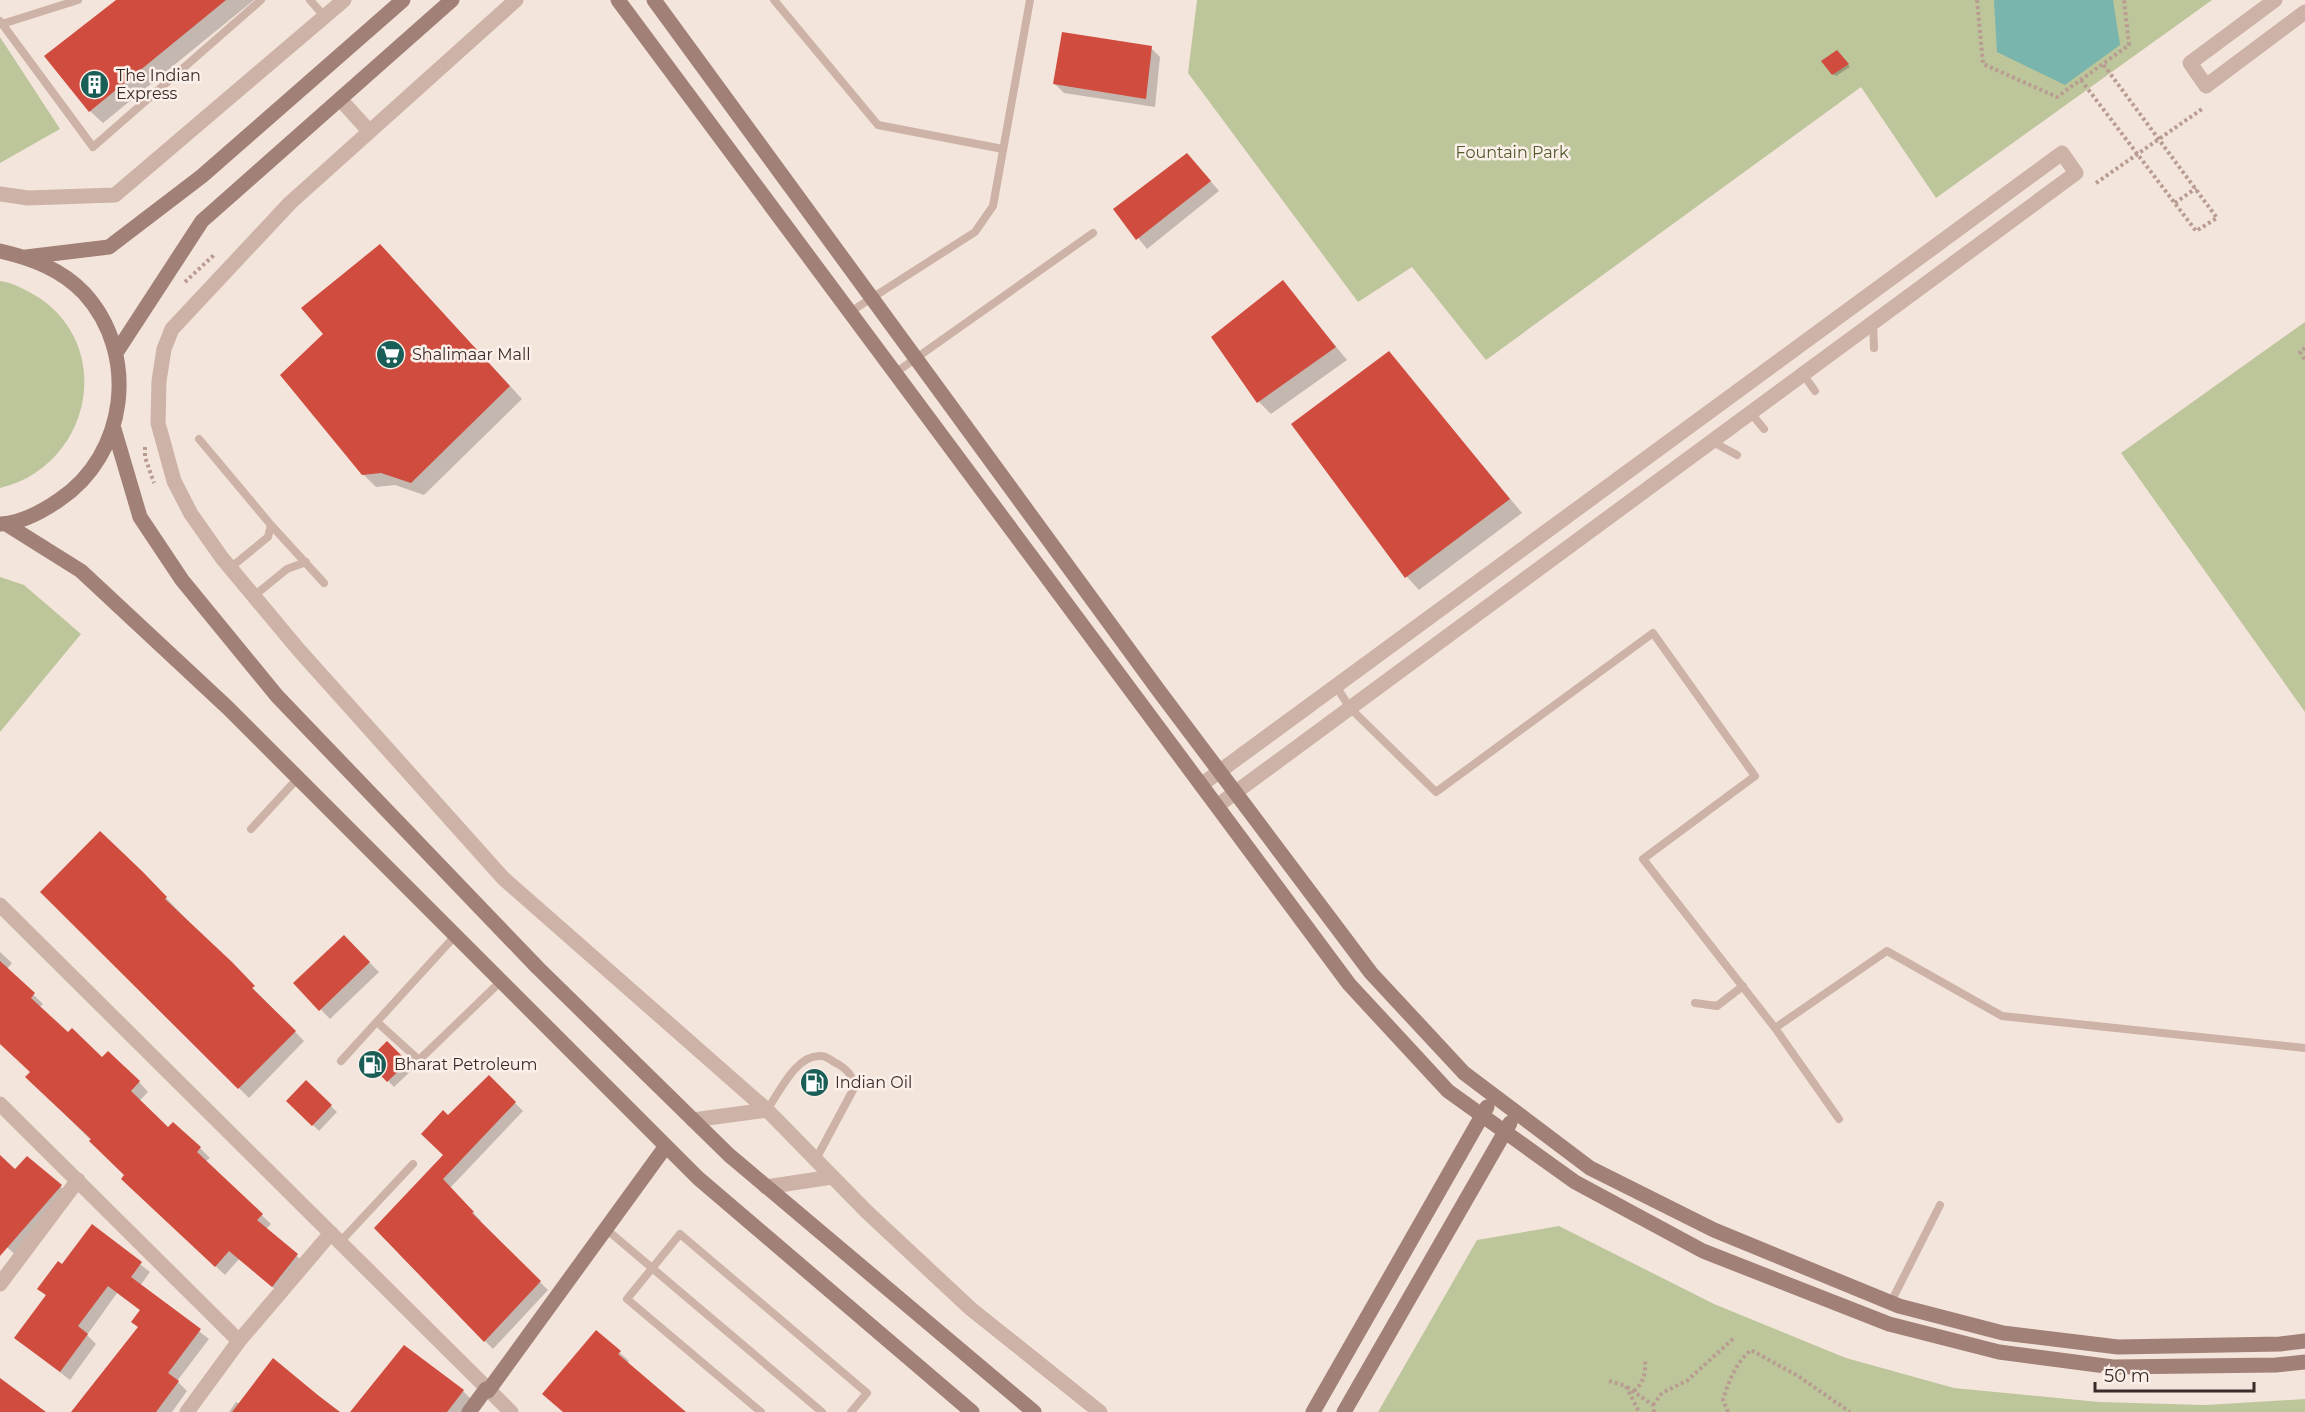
<svg xmlns="http://www.w3.org/2000/svg" width="2305" height="1412" font-family="Montserrat,sans-serif">
  <style>
    .green { fill: #bdc59b }
    .water { fill: #79b4ad }
    .shadow { fill: #0003 }
    .building { fill: #cf4c3f }
    .lines { fill: none; stroke-linecap: round; stroke-linejoin: round }
    .path { stroke: #b99c91; stroke-width: 4; stroke-dasharray: 3 3; stroke-linecap: butt }
    .lane { stroke: #cdb2a7; stroke-width: 8 }
    .street { stroke: #cdb2a7; stroke-width: 15 }
    .secondary { stroke: #a18078; stroke-width: 15 }
    .labels { text-anchor: middle; dominant-baseline: central; stroke-width: 5; stroke-linejoin: round; paint-order: stroke }
    .poi-label { font-size: 16px; fill: #392b28; stroke: #fbf0e9; text-anchor: start }
    .park-label { font-size: 16px; fill: #4f592a; stroke: #fbf0e9 }
  </style>
  <rect width="100%" height="100%" fill="#f4e5dc"/>
  <path class="green" d="M1197,0H2212L1936,198L1861,87L1486,360L1412,267L1358,302L1188,73Z
    M0,37L60,129L0,163Z
    M0,281C14,283 26,290 38,297C117,349 89,467 0,488Z
    M2305,322V712L2121,453Z
    M0,577L24,585L81,634L0,732Z
    M1559,1226L1714,1304L1846,1358L1954,1388L2099,1402L2205,1405L2305,1399V1412H1378L1477,1240Z"/>
  <path class="water" d="M1994,0H2113L2120,45L2065,85L1997,52Z"/>
  <path class="shadow" d="M118,0H254L103,123L90,111Z
    M1151,48L1160,57L1155,107L1064,93L1054,83Z
    M1840,54L1850,67L1836,76L1833,74Z
    M1196,164L1219,191L1147,249L1115,209Z
    M392,258L522,399L424,495L395,485L376,487L363,474L325,335Z
    M1283,282L1347,360L1271,414L1259,402Z
    M1389,353L1522,513L1419,590L1407,577L1293,424Z
    M142,873L304,1041L249,1098L42,892Z
    M344,937L379,972L330,1019L295,983Z
    M0,952L12,963L7,969L43,1004L39,1008L68,1035L102,1059L108,1053L139,1082L148,1092L139,1101L168,1129L173,1124L200,1148L210,1158L205,1162L271,1224L266,1229L306,1264L282,1295L239,1259L225,1275L132,1188L126,1175L27,1077L32,1072L0,1036Z
    M387,1044L413,1069L394,1087L369,1061Z
    M489,1077L523,1111L450,1188L481,1221L479,1222L548,1290L493,1349L398,1253L445,1155L448,1117Z
    M306,1082L337,1112L319,1131L288,1101Z
    M0,1157L16,1171L61,1187L71,1198L19,1258L0,1241Z
    M92,1226L150,1272L140,1286L209,1339L177,1381L187,1391L172,1412H85L139,1327L141,1311L117,1293L87,1335L96,1344L70,1380L16,1338L47,1297L39,1289L62,1266Z
    M597,1332L629,1361L627,1364L685,1412H563Z
    M463,1391L472,1400L463,1412H352Z
    M236,1402L240,1404L338,1412H229Z"/>
  <path class="building" d="M116,0H226L89,112L44,56Z
    M1062,32L1152,46L1146,99L1053,84Z
    M1837,50L1849,64L1832,75L1821,61Z
    M1187,153L1211,181L1136,240L1113,209Z
    M380,244L510,386L411,483L381,473L362,475L280,375L323,334L301,308Z
    M1283,280L1336,347L1257,403L1211,337Z
    M1389,351L1510,499L1405,578L1291,424Z
    M100,831L143,872L167,897L165,899L232,962L255,986L252,988L296,1031L238,1089L40,892Z
    M344,935L370,962L319,1011L293,983Z
    M0,961L35,993L31,998L68,1032L72,1028L102,1057L108,1051L140,1081L131,1091L168,1127L173,1122L201,1147L197,1152L263,1214L257,1220L298,1254L272,1287L229,1251L215,1267L121,1179L124,1175L89,1141L91,1139L25,1077L30,1072L0,1044Z
    M387,1041L408,1062L387,1082L367,1061Z
    M489,1075L516,1102L443,1179L474,1212L472,1213L541,1281L484,1342L374,1228L443,1155L421,1134L443,1110L448,1115Z
    M306,1080L332,1105L312,1126L286,1101Z
    M0,1155L15,1169L27,1156L62,1185L0,1256Z
    M92,1224L142,1262L131,1277L201,1329L168,1373L179,1381L156,1412H71L138,1327L131,1322L140,1310L108,1286L78,1326L88,1334L60,1372L14,1338L46,1295L37,1289L58,1261L62,1264Z
    M596,1330L621,1351L618,1354L686,1412H563L542,1394Z
    M404,1345L464,1390L447,1412H350Z
    M273,1358L319,1396L340,1412H232Z
    M0,1378L46,1412H0Z"/>
  <g class="lines">
    <path class="path" d="M1977,0L1983,64L2057,97L2129,45L2124,0
      M2081,80L2196,231L2217,218L2103,64
      M2096,183L2202,109
      M2175,203L2196,188
      M185,282L215,254
      M2305,348L2300,352L2305,360
      M145,447V457L154,483
      M1609,1381L1626,1386L1639,1412
      M1627,1387L1653,1405L1654,1412
      M1634,1391C1644,1383 1646,1372 1645,1359
      M1653,1405L1662,1393L1688,1380L1735,1337
      M1728,1412L1723,1400C1728,1383 1736,1362 1751,1350L1798,1376L1850,1412"/>
    <path class="lane" d="M310,0L325,17
      M774,0L878,125L1003,149
      M0,21L93,147L261,0
      M2,24L78,0
      M850,312L975,232L993,206L1030,0
      M1873,322L1874,348
      M895,373L1093,233
      M1803,374L1815,391
      M1750,412L1764,429
      M199,439L271,525L268,537L230,568
      M1711,441L1737,455
      M271,525L324,583
      M254,596L287,569L306,562
      M1336,686L1350,708L1436,792L1653,633L1755,776L1643,859L1775,1028L1887,951L2002,1016L2305,1048
      M251,829L298,778
      M1695,1003L1717,1006L1743,986
      M377,1022L419,1060L500,982
      M1775,1028L1839,1119
      M341,1061L455,936
      M767,1110C779,1093 796,1054 821,1056C827,1056 833,1062 838,1064C849,1071 854,1077 853,1090L816,1159
      M606,1229L822,1412
      M340,1242L413,1164
      M1891,1302L1940,1205
      M761,1412L627,1299L680,1234L867,1393L851,1412"/>
    <path class="street" d="M516,0L290,203L172,329L164,349L159,381L158,423L174,481L191,514L222,558L298,649L503,878L767,1110L867,1212L971,1309L1100,1412
      M2275,0L2190,63L2206,86L2305,12
      M340,99L369,131
      M0,194L28,198L115,195L344,0
      M1201,785L2062,153L2076,173L1217,806
      M0,905L511,1412
      M0,1104L239,1341
      M693,1120L767,1110
      M766,1187L832,1177
      M0,1284L78,1180
      M187,1412L239,1341L331,1233"/>
    <path class="secondary" d="M618,0L1349,984L1448,1091L1575,1182L1703,1251L1889,1324L1999,1352L2113,1367L2276,1365L2305,1362
      M654,0L1159,691L1371,973L1464,1073L1590,1168L1714,1230L1899,1306L2003,1333L2118,1347L2280,1344L2305,1341
      M0,251C31,258 61,269 84,293C140,354 127,455 59,500C43,511 22,523 1,524
      M26,257L109,247L202,176L403,0
      M116,353L202,221L452,0
      M114,429L140,517L182,580L277,696L538,968L729,1155L1034,1412
      M6,524L81,571L228,708L698,1178L972,1412
      M469,1412L486,1389L488,1391L666,1146
      M1313,1412L1487,1107
      M1344,1412L1510,1123"/>
  </g>
  <defs>
    <symbol id="building-disc" viewBox="-11 -11 22 22"><circle r="9.5" fill="#1a5e58" stroke="#fbf0e9"/><path d="M-4-6H4V6H1V3H-1V6H-4ZM-2.5-4.3h1.7v1.8h-1.7ZM.8-4.3h1.7v1.8H.8ZM-2.5-1h1.7V.8h-1.7ZM.8-1h1.7V.8H.8Z" fill="#fff"/></symbol>
    <symbol id="supermarket-disc" viewBox="-11 -11 22 22"><circle r="9.5" fill="#1a5e58" stroke="#fbf0e9"/><path d="M-6-5.5h2.5l.6 2H6L4.5 2H-2.5L-4.4-4H-6ZM-1.5 3.2a1.3 1.3 0 1 0 .1 0ZM3 3.2a1.3 1.3 0 1 0 .1 0Z" fill="#fff"/></symbol>
    <symbol id="fuel-disc" viewBox="-11 -11 22 22"><circle r="9.5" fill="#1a5e58" stroke="#fbf0e9"/><path d="M-5.5-6h7V0h2V4h1.3V-2.5L3-4.5l.8-.8L6-3V5H2.5V1h-1V6h-7ZM-4.2-4.7v3.2H.2V-4.7Z" fill="#fff"/></symbol>
  </defs>
  <g fill-rule="evenodd">
    <use href="#building-disc" x="78" y="68" width="33" height="33"/>
    <use href="#supermarket-disc" x="374" y="338" width="33" height="33"/>
    <use href="#fuel-disc" x="356" y="1048" width="33" height="33"/>
    <use href="#fuel-disc" x="798" y="1066" width="33" height="33"/>
  </g>
  <g class="labels">
    <g class="poi-label">
      <text x="116" y="75">The Indian<tspan x="116" dy="18">Express</tspan></text>
      <text x="412" y="354">Shalimaar Mall</text>
      <text x="394" y="1064">Bharat Petroleum</text>
      <text x="835" y="1082">Indian Oil</text>
    </g>
    <g class="park-label">
      <text x="1512" y="152">Fountain Park</text>
    </g>
  </g>
  <path d="M2095 1382v9h159v-9" fill="none" stroke="#392b28" stroke-width="3"/>
  <text x="2104" y="1382" font-size="18" fill="#392b28" stroke="#fbf0e9" stroke-width="4.5" paint-order="stroke">50 m</text>
</svg>
